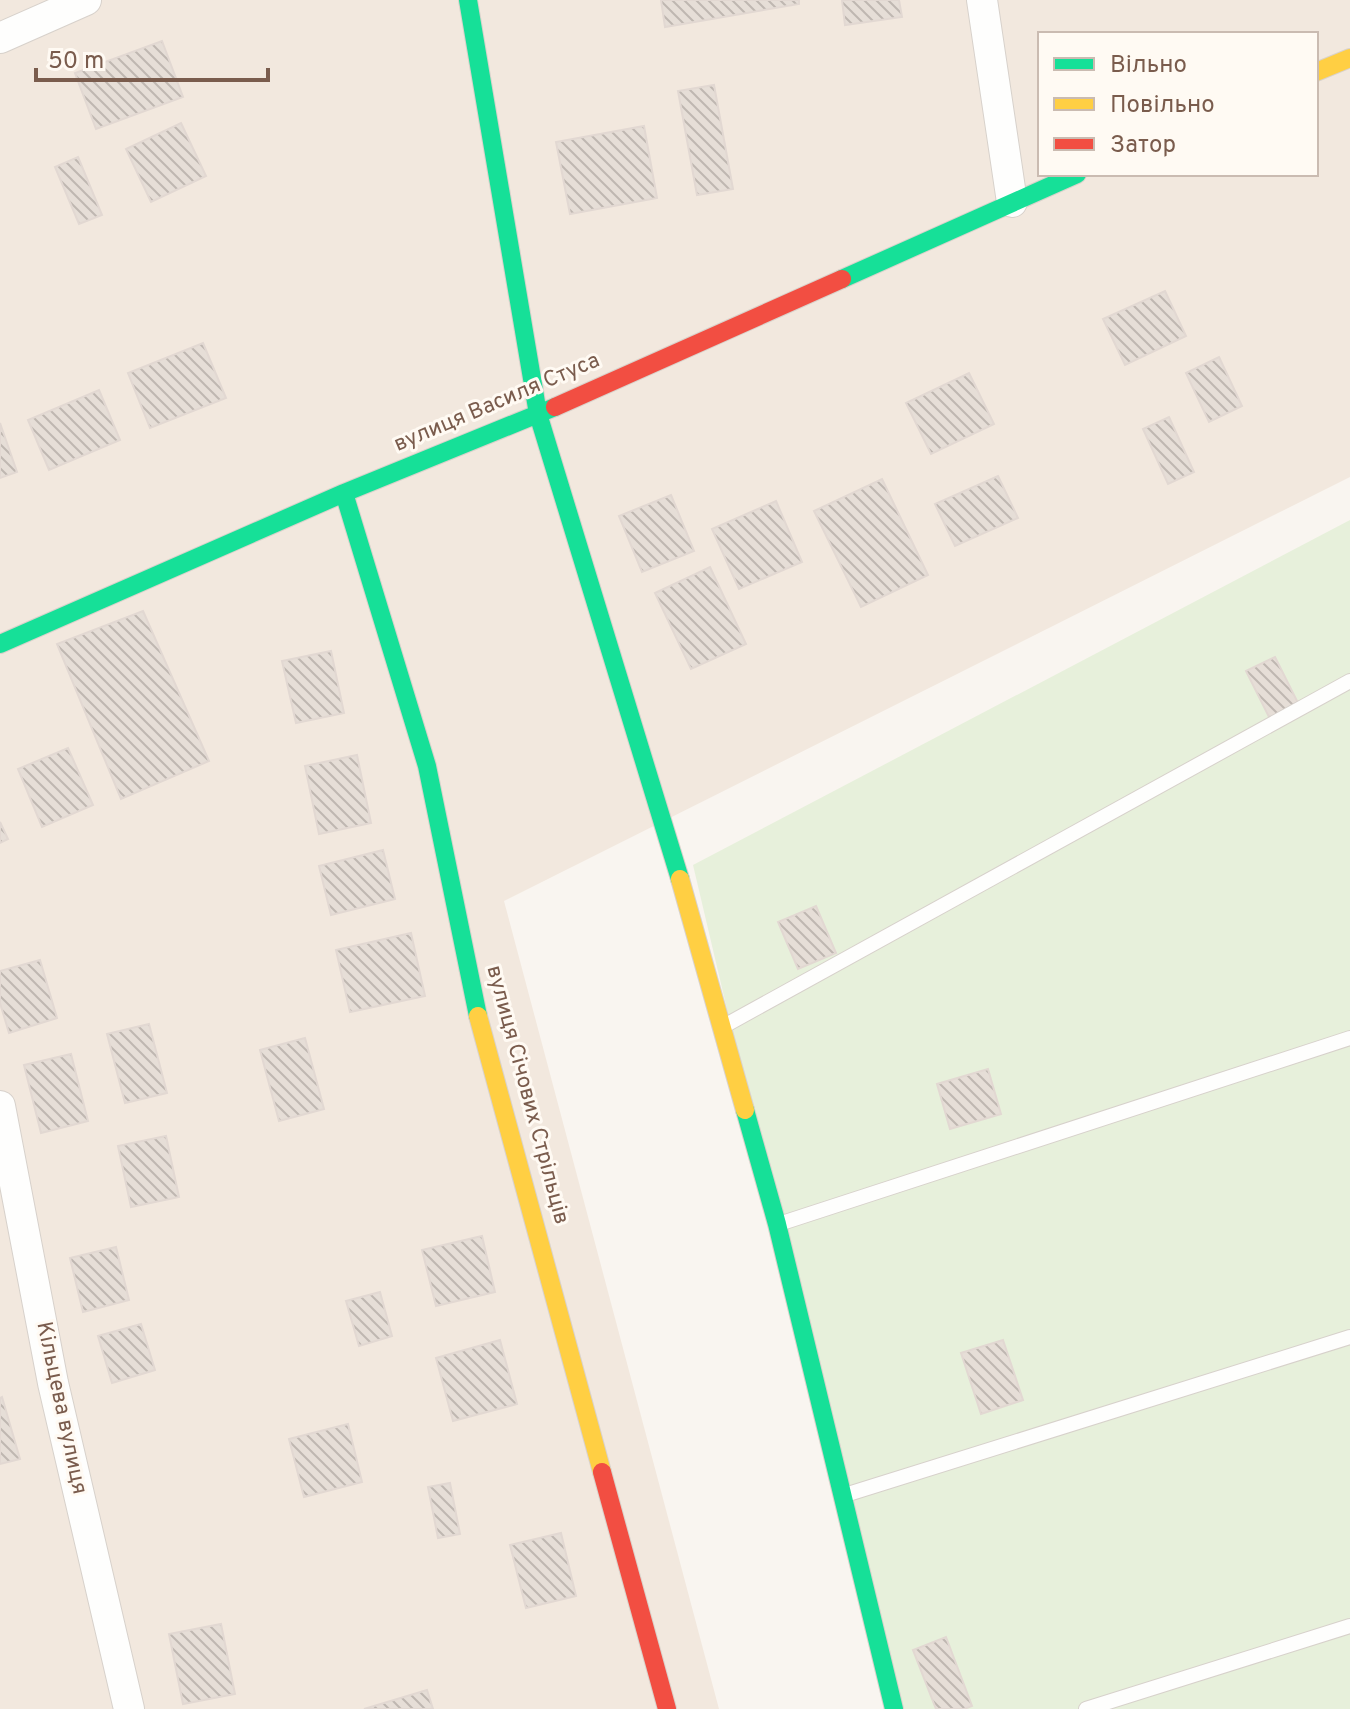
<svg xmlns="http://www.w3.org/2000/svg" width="1350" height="1709" font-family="Overpass,sans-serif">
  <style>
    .residential { fill: #f2e8de; fill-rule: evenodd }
    .green { fill: #e7f0db }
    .building { fill: url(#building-back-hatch); stroke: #e2d8d2; stroke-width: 2 }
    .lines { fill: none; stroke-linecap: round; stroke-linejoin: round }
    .lane-casing { stroke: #d7d1cb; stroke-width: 16 }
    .street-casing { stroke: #d7d1cb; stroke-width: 32 }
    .fast-casing { stroke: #d9d2cb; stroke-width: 20 }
    .slow-casing { stroke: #d9d2cb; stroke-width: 20 }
    .jam-casing { stroke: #d9d2cb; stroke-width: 20 }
    .lane { stroke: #fefefd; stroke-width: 14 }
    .street { stroke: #fefefd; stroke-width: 30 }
    .fast { stroke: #16e098; stroke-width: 18 }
    .slow { stroke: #ffcf43; stroke-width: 18 }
    .jam { stroke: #f24e42; stroke-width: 18 }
    .labels { text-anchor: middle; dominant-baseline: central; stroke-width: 6; stroke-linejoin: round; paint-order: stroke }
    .street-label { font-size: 22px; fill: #7a5c4d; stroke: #fffaf3 }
  </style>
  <defs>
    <pattern id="building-back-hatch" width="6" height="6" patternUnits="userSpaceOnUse" patternTransform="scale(2)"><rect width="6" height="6" fill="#e6ded7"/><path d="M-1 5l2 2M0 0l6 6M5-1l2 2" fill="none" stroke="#bfb7b1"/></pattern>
  </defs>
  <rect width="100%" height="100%" fill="#f9f5f0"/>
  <path class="residential" d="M0,0H1350V477L504,901L719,1709H0ZM1040,34H1316V174H1040Z"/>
  <path class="green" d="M1350,520V1709H892L693,865Z"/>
  <path class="building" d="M661,0H799V4L665,27Z
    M842,0H899L902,17L845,25Z
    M162,41L183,97L96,129L75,73Z
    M714,85L733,189L697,195L678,91Z
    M181,123L206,176L151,202L126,149Z
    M644,126L657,198L570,214L556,142Z
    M78,157L102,215L79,224L55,167Z
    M1165,291L1186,336L1125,365L1103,319Z
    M203,343L226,398L150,428L128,373Z
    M1219,357L1242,406L1209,422L1186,373Z
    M969,373L994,424L931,454L906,403Z
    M99,390L120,440L49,470L28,420Z
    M1169,417L1194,472L1168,484L1143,429Z
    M0,423L17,472L0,478Z
    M998,476L1018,518L955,546L935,504Z
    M882,479L928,575L861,607L814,511Z
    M671,495L694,551L642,572L619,516Z
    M776,501L802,562L739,589L712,529Z
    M710,567L746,644L691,669L655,593Z
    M143,611L209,761L121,799L57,644Z
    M331,651L344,713L296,723L282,661Z
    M1275,657L1299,705L1270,719L1246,671Z
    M68,748L93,805L42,827L18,769Z
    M357,755L371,823L319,834L305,766Z
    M0,822L8,839L0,843Z
    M383,850L395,899L331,915L319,866Z
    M816,906L836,953L798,969L778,922Z
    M411,933L425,996L350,1012L336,950Z
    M40,960L57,1018L9,1033L0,1003V971Z
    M149,1024L167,1093L125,1103L107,1034Z
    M305,1038L324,1109L279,1121L260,1050Z
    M71,1054L88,1121L41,1133L24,1065Z
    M988,1069L1001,1114L950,1129L937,1084Z
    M166,1136L179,1197L131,1207L118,1146Z
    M482,1236L495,1292L436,1306L422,1250Z
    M116,1247L129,1300L83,1312L70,1258Z
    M380,1292L392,1336L359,1346L346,1301Z
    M141,1324L155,1370L112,1383L98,1336Z
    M500,1340L517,1404L453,1421L436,1358Z
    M1003,1340L1023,1400L981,1414L961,1353Z
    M2,1397L20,1459L0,1464V1398Z
    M348,1424L362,1482L304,1497L289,1439Z
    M450,1483L460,1534L438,1538L428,1487Z
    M561,1533L576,1596L526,1608L510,1545Z
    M221,1624L235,1694L183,1704L169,1634Z
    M946,1637L972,1706L964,1709H936L913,1650Z
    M427,1690L433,1709H364Z"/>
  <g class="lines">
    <defs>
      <path id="lane" d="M724,1026L1350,681
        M782,1223L1350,1038
        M845,1495L1350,1337
        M1086,1709L1350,1626"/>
      <path id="street" d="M982,0L1012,202
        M0,38L86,0
        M0,1106L53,1383L129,1709"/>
      <path id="fast" d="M468,0L538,414L680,879
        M842,279L1077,174
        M344,493L427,766L478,1016
        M0,644L344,493L555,407
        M745,1110L777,1224L894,1709"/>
      <path id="slow" d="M1316,72L1350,58
        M680,879L745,1110
        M478,1016L602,1472"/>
      <path id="jam" d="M555,407L842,279
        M602,1472L667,1709"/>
    </defs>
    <use href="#lane" class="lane-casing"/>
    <use href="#street" class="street-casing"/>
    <use href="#fast" class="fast-casing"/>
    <use href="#slow" class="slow-casing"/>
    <use href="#jam" class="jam-casing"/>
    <use href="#lane" class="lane"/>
    <use href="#street" class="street"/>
    <use href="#fast" class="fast"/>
    <use href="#slow" class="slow"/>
    <use href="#jam" class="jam"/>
  </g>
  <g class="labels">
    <g class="street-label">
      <text transform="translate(497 403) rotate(-23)">вулиця Василя Стуса</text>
      <text transform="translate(527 1095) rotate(75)">вулиця Січових Стрільців</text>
      <text transform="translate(61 1408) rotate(78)">Кільцева вулиця</text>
    </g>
  </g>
  <rect x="1038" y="32" width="280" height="144" fill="#fffaf3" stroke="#cabbb1" stroke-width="2"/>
  <rect x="1054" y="58" width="40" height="12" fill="#16e098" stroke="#cabbb1" stroke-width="2"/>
  <text x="1110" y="72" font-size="24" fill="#7a5c4d">Вільно</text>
  <rect x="1054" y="98" width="40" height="12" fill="#ffcf43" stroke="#cabbb1" stroke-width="2"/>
  <text x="1110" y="112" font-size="24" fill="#7a5c4d">Повільно</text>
  <rect x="1054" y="138" width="40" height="12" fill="#f24e42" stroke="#cabbb1" stroke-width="2"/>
  <text x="1110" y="152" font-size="24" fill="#7a5c4d">Затор</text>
  <path d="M36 68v12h232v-12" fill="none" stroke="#7a5c4d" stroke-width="4"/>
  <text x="48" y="68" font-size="24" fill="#7a5c4d" stroke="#fffaf3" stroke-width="6" paint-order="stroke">50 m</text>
</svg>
